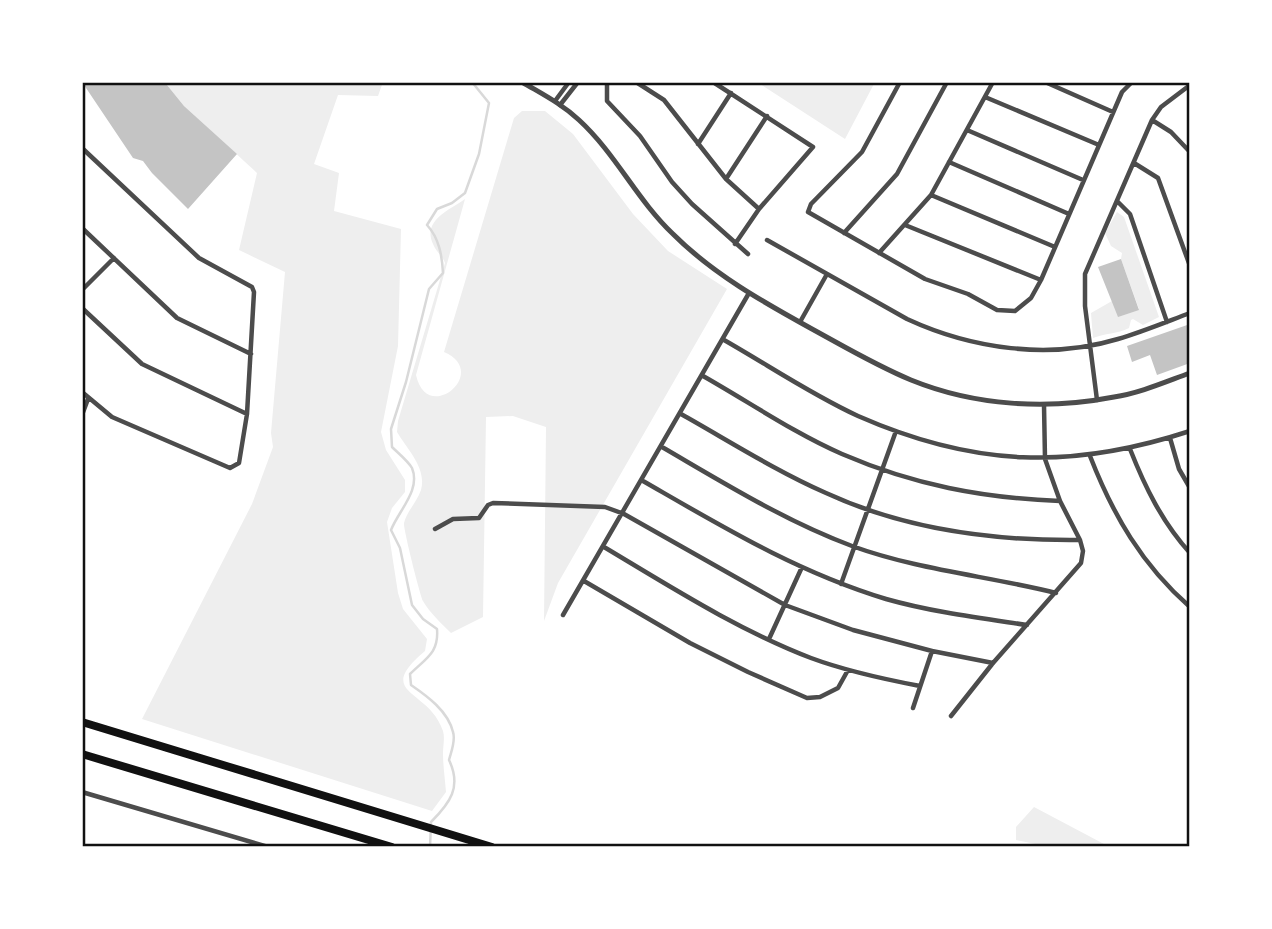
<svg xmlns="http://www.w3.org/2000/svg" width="1272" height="929" font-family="'DejaVu Sans',sans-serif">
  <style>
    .green { fill: #eee }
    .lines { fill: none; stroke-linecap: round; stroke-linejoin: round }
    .stream { stroke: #d9d9d9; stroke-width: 2.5 }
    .building { fill: #c4c4c4 }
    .minor { stroke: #4c4c4c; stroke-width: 4.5 }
    .tertiary { stroke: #4c4c4c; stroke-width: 5 }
    .motorway { stroke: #111; stroke-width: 8 }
    .neatline { fill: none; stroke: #111; stroke-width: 2.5 }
  </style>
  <rect width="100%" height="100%" fill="#fff"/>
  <path class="green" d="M168,82H383L378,96L338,95L314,164L339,173L334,211L401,229L398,346L381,432L386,450L405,480V492L392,508L387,522L398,593L403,609L427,639L425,651C373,695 429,688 443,731C445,738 443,746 443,753C443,766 445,779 446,792L432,811L142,719L252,504L273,447L271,433L285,272L239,250L257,173L184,106L167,85Z
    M757,82H875L845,139Z
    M522,111H545L573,134L633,214L668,251L727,289L558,583L544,621L546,427L513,416L486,417L483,617L451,633C441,623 430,613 423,601C420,595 403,528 404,523C407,511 417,502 421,490C427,468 407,449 397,432L398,421L445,263C442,255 436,252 433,244C422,220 450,210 465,199L416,375C427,426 491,372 444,352L514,118Z
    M1117,212L1124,217L1159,317L1143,325L1133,319L1131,320L1129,328C1117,334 1105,333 1093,338L1091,313L1112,301L1139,309L1121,259L1122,253L1111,246L1105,233Z
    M1034,807L1104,844L1103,847H1050L1016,840V827Z"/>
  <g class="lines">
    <path class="stream" d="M430,847L431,822C450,803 462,787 449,760C451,752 456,741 453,732C448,711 427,696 411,685L410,674C426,658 439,653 437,629L423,619L412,605L400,548L391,530C399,510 421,490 412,468C408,461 398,453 392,447L391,429L406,382L429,289L443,273C442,255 439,238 427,225L437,209L452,203L465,193L479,154L489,103L472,82"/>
  </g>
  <path class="building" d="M82,82H168L167,85L184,106L237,154L188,209L152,173L143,161L133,158Z
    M1121,259L1139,310L1118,317L1098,267Z
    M1190,324V363L1157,375L1150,355L1132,362L1127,346Z"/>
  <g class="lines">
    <path class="minor" d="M607,82V101L640,136L672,182L692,204L748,254
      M636,82L664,100L726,179L759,209
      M713,82L813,147L759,209L735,244
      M900,82L862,152L811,204L808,212L925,279L968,294L997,310L1015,311L1031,298L1041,280L1122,92L1132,82
      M1045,82L1113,112
      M985,97L1099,145
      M555,101L569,82
      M560,105L578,82
      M1152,120L1171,132L1190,152
      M967,130L1083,180
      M698,144L731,93
      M82,148L199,258L252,287L254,292L247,414L239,463L230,468L112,417L82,392
      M949,162L1069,214
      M1134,163L1158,178L1190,266
      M726,179L767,116
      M931,195L1055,247
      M1117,201L1130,214L1167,322
      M905,225L1041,280
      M82,228L177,318L251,354
      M844,233L897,174L947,82
      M767,240L907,319C972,349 1049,360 1118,339C1142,332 1166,322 1190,313
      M879,253L931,195L993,82
      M82,290L114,258
      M82,308L142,364L247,414
      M800,322L827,274
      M724,340C768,365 812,395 858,416C974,467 1071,470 1190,431
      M703,376C749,402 794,433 842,454C914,485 982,498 1060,501
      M1097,400L1085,306V274L1152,120L1161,107L1190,85
      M681,414C729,441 776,471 826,493C906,530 993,541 1080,540
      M82,415L88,399
      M1170,438L1179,469L1190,488
      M662,447C724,483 785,521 852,546C918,570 988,576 1056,593
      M1130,449C1145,487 1162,522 1190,553
      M1090,456C1113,515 1142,565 1190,607
      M643,481C723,527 797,572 886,599C932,612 980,618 1027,625
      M435,529L453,519L479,518L488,505L493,503L605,507L624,514L785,605L853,630L932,651L993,663
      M604,547C671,587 738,630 811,658C846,671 883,679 920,686
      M584,581L690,643L748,672L807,698L820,697L838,688L848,670
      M841,584L896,431
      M563,615L749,293
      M769,639L802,567
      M913,708L932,651
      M951,716L993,663L1081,563L1083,551L1080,540L1060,501L1045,459L1044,405
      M82,792L268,847"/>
    <path class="tertiary" d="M522,82C542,94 562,104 579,120C616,154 637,200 673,234C713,274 763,302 812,329C845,347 877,366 911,380C975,406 1047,410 1114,397C1140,393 1165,382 1190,373"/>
    <path class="motorway" d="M82,722L492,847
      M82,754L392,847"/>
  </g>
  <rect width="1272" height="929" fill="none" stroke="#ffffff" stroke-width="168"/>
  <rect x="84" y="84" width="1104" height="761" class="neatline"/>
</svg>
